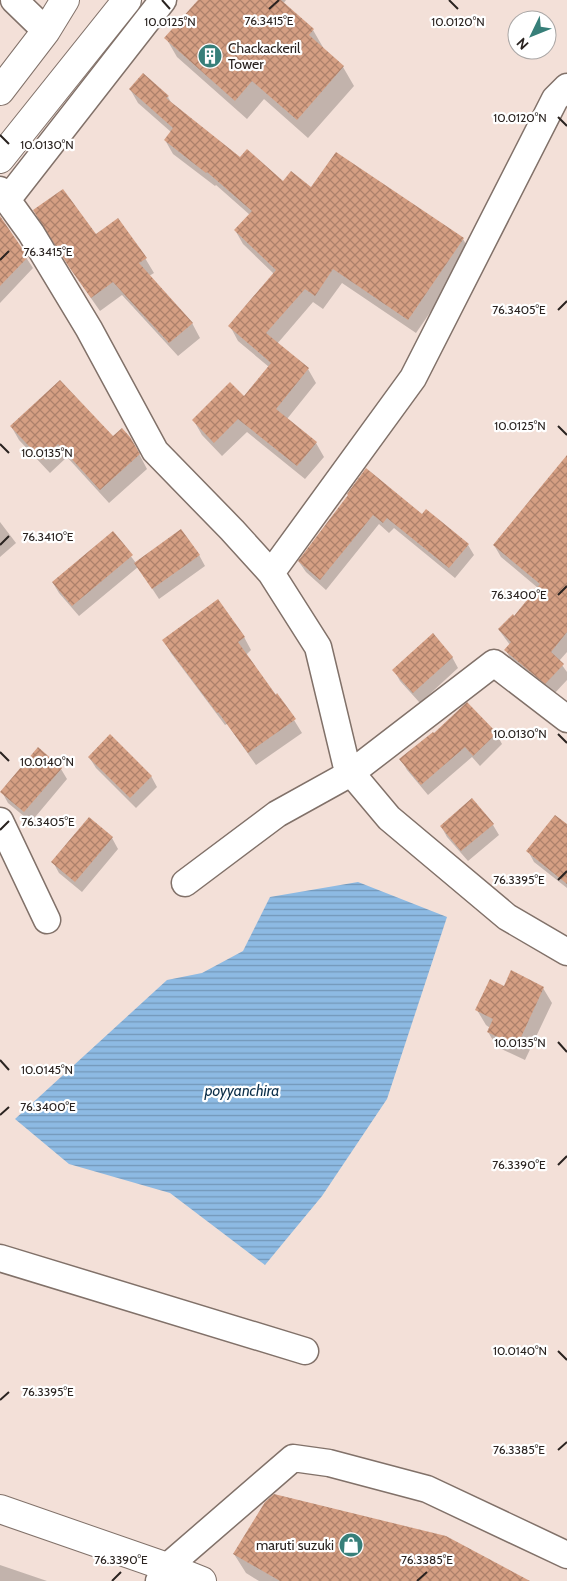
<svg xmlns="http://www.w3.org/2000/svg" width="567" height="1581" font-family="Cabin,sans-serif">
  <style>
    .water { fill: url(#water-rules) }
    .shadow { fill: #0003 }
    .building { fill: url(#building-cross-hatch) }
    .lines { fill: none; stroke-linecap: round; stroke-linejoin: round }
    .minor-casing { stroke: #817169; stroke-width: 29 }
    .major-casing { stroke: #817169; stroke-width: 30 }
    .minor { stroke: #fff; stroke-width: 26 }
    .major { stroke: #fff; stroke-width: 28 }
    .ticks { fill: none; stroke: #2a2320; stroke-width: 2 }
    .labels { text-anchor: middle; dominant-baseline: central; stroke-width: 4.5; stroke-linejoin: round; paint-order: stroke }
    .poi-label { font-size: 14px; fill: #2a2320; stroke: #fff; text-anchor: start }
    .water-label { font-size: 15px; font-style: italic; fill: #0a2d48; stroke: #fff }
    .ticks-label { font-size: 12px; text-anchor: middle; fill: #2a2320; stroke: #fff; stroke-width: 4.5; stroke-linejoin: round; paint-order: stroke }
  </style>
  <defs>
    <pattern id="water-rules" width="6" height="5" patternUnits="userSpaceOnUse" patternTransform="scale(1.25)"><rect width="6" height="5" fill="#8dbae3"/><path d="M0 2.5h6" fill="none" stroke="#7397b8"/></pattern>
    <pattern id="building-cross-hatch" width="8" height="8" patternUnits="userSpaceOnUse" patternTransform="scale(1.25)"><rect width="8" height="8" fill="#d59f83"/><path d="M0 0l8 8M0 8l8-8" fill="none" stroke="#ad816b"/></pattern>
  </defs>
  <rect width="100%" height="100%" fill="#f3e0d8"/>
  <path class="water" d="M358,882L447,917L387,1099L322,1196L265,1265L170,1193L69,1164L15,1119L167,980L202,973L243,951L270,897Z"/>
  <path class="shadow" d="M199,0H286L283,4L313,30L324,49L343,67L354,86L308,138L264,99L247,119L177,57L166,38Z
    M130,89L168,97L172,104L240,158L283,183L312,189L463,239L471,253L416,333L342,283L323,309L313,302L277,344L308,369L316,383L287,419L316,443L324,457L305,479L247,432L222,456L202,435L194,421L244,398L269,367L238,341L230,326L274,274L243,244L235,230L250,215L216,185L215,186L173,154L165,140L171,132L138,103Z
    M0,218L33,268L0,303Z
    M43,225L96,236L145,258L154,273L149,276L192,323L200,338L178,356L122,295L100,311L79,281Z
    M11,426L138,452L147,469L109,503L67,457L50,473L19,440Z
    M567,457V652L559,661L567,672V680L553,695L512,662L506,650L510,645L499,630L515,618L538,588L501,557L494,545Z
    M350,495L422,516L468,545L474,555L455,578L394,528L389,533L379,524L326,590L306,572L299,562Z
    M0,522L16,543L0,557Z
    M113,533L136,563L199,555L205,566L159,599L138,567L79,616L59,593L53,583Z
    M244,637L251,650L246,655L294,720L302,733L256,765L227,724L225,725L171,653L164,640Z
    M452,657L458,668L420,703L400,681L394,670Z
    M496,733L502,744L480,766L472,757L428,795L407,770L401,759Z
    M89,757L151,776L157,787L136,808L96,768Z
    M61,769L67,779L31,822L8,803L2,792Z
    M493,825L499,835L468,861L447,837L441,826Z
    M567,826V888L534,862L528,851Z
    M112,838L118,849L82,892L59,873L53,862Z
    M504,987L543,988L552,1003L525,1060L497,1047L488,1032L490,1028L486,1025L477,1010Z
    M234,1554L527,1581H259L246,1573Z
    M0,1565L47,1581H0Z"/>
  <path class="building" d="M198,0H281L314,29L309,35L344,66L297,120L252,81L235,101L164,38Z
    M143,73L169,96L166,98L240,157L247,149L283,181L291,171L311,187L336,152L464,238L408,320L333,269L315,296L305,289L266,333L309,368L276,409L317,442L297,466L238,419L214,443L192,420L230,382L244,396L271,363L228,326L276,270L234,230L252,211L207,172L206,173L164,140L173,128L129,89Z
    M63,189L96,234L118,218L147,258L139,263L193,323L169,343L113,282L91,298L69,267L33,210Z
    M0,216L28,257L0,286Z
    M60,380L113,436L122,428L130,437L140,454L100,490L58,444L42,460L10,426Z
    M567,455V632L551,652L564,664L545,684L504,650L511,642L498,629L513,614L514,616L540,584L493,545Z
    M366,468L422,514L426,509L469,544L449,568L387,518L383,523L373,515L320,580L298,561L348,495L347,494Z
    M181,529L200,555L152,589L134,563Z
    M113,531L133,555L72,606L52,582Z
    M218,599L245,637L238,642L276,695L277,693L296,719L248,753L218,712L217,713L162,640Z
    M433,633L453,657L413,693L392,670Z
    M467,702L497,733L473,756L465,747L421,785L399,759L433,732L434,733Z
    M110,734L152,776L130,798L88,757Z
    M38,747L62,768L24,812L0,792Z
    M472,798L494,824L461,851L440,826Z
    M555,815L567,824V884L526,851Z
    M89,817L113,837L75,882L51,862Z
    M511,970L544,987L517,1046L487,1032L493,1019L475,1010L490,979L504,986Z
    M274,1494L446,1536L530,1581H280L233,1554L265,1502Z"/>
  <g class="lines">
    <defs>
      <path id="minor" d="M14,0L46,31
        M0,190L31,233L89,329L155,451L232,530L271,573L318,647L347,768L389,818L507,917L567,952
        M7,200L163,0
        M271,573L413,378L555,99L567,87
        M0,821L47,920
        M185,883L277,814L351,773L494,663L567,719
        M0,1258L305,1351
        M159,1581L167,1567L293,1458L329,1463L427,1489L567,1555"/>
      <path id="major" d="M0,91L46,31L65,0
        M0,159L127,0
        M0,1509L167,1567L202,1581"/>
    </defs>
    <use href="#minor" class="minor-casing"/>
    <use href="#major" class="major-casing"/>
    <use href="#minor" class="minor"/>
    <use href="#major" class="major"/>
  </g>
  <path class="ticks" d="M162,0L170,9M449,0L458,9M269,9L279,0M558,117L567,126M0,135L9,144M0,260L9,251M558,310L567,301M558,426L567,435M0,444L9,453M0,545L9,536M558,595L567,586M558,734L567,743M0,752L9,761M0,830L9,821M558,880L567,871M558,1042L567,1052M0,1060L9,1070M0,1115L9,1107M558,1165L567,1156M558,1351L567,1360M0,1400L9,1392M558,1450L567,1442M112,1581L121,1572M417,1581L427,1572"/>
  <defs>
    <symbol id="building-disc" viewBox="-11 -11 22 22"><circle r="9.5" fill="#377f79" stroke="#fff"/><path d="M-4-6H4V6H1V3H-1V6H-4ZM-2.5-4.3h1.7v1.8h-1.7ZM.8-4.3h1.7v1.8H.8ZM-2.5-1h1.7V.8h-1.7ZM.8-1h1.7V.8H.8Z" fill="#fff"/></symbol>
    <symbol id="shop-disc" viewBox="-11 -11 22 22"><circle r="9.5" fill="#377f79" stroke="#fff"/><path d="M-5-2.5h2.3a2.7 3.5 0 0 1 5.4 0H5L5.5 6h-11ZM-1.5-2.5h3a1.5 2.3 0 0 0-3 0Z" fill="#fff"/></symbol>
  </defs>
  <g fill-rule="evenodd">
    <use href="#building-disc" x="196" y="42" width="28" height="28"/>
    <use href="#shop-disc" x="337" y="1531" width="28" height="28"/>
  </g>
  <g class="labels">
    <g class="poi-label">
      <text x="228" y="48">Chackackeril<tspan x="228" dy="16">Tower</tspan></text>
      <text x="334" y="1545" text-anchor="end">maruti suzuki</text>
    </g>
    <g class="water-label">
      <text x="242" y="1091">poyyanchira</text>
    </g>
  </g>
  <g class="ticks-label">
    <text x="269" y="25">76.3415°E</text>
    <text x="170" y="26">10.0125°N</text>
    <text x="458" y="26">10.0120°N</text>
    <text x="520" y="122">10.0120°N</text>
    <text x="47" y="149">10.0130°N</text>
    <text x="48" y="256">76.3415°E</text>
    <text x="519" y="314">76.3405°E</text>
    <text x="520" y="430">10.0125°N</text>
    <text x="47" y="457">10.0135°N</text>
    <text x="48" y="541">76.3410°E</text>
    <text x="519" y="599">76.3400°E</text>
    <text x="520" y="738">10.0130°N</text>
    <text x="47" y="766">10.0140°N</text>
    <text x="48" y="826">76.3405°E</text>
    <text x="519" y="884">76.3395°E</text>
    <text x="520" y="1047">10.0135°N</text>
    <text x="47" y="1074">10.0145°N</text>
    <text x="48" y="1111">76.3400°E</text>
    <text x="519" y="1169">76.3390°E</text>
    <text x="520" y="1355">10.0140°N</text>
    <text x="48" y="1396">76.3395°E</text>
    <text x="519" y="1454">76.3385°E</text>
    <text x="121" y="1564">76.3390°E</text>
    <text x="427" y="1564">76.3385°E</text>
  </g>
  <g transform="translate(532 35) rotate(227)"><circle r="24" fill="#ffffff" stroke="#aaa7a6"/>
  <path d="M0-4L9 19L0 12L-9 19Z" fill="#377f79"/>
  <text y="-8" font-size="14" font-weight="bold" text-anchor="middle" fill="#2a2320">N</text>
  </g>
</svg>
